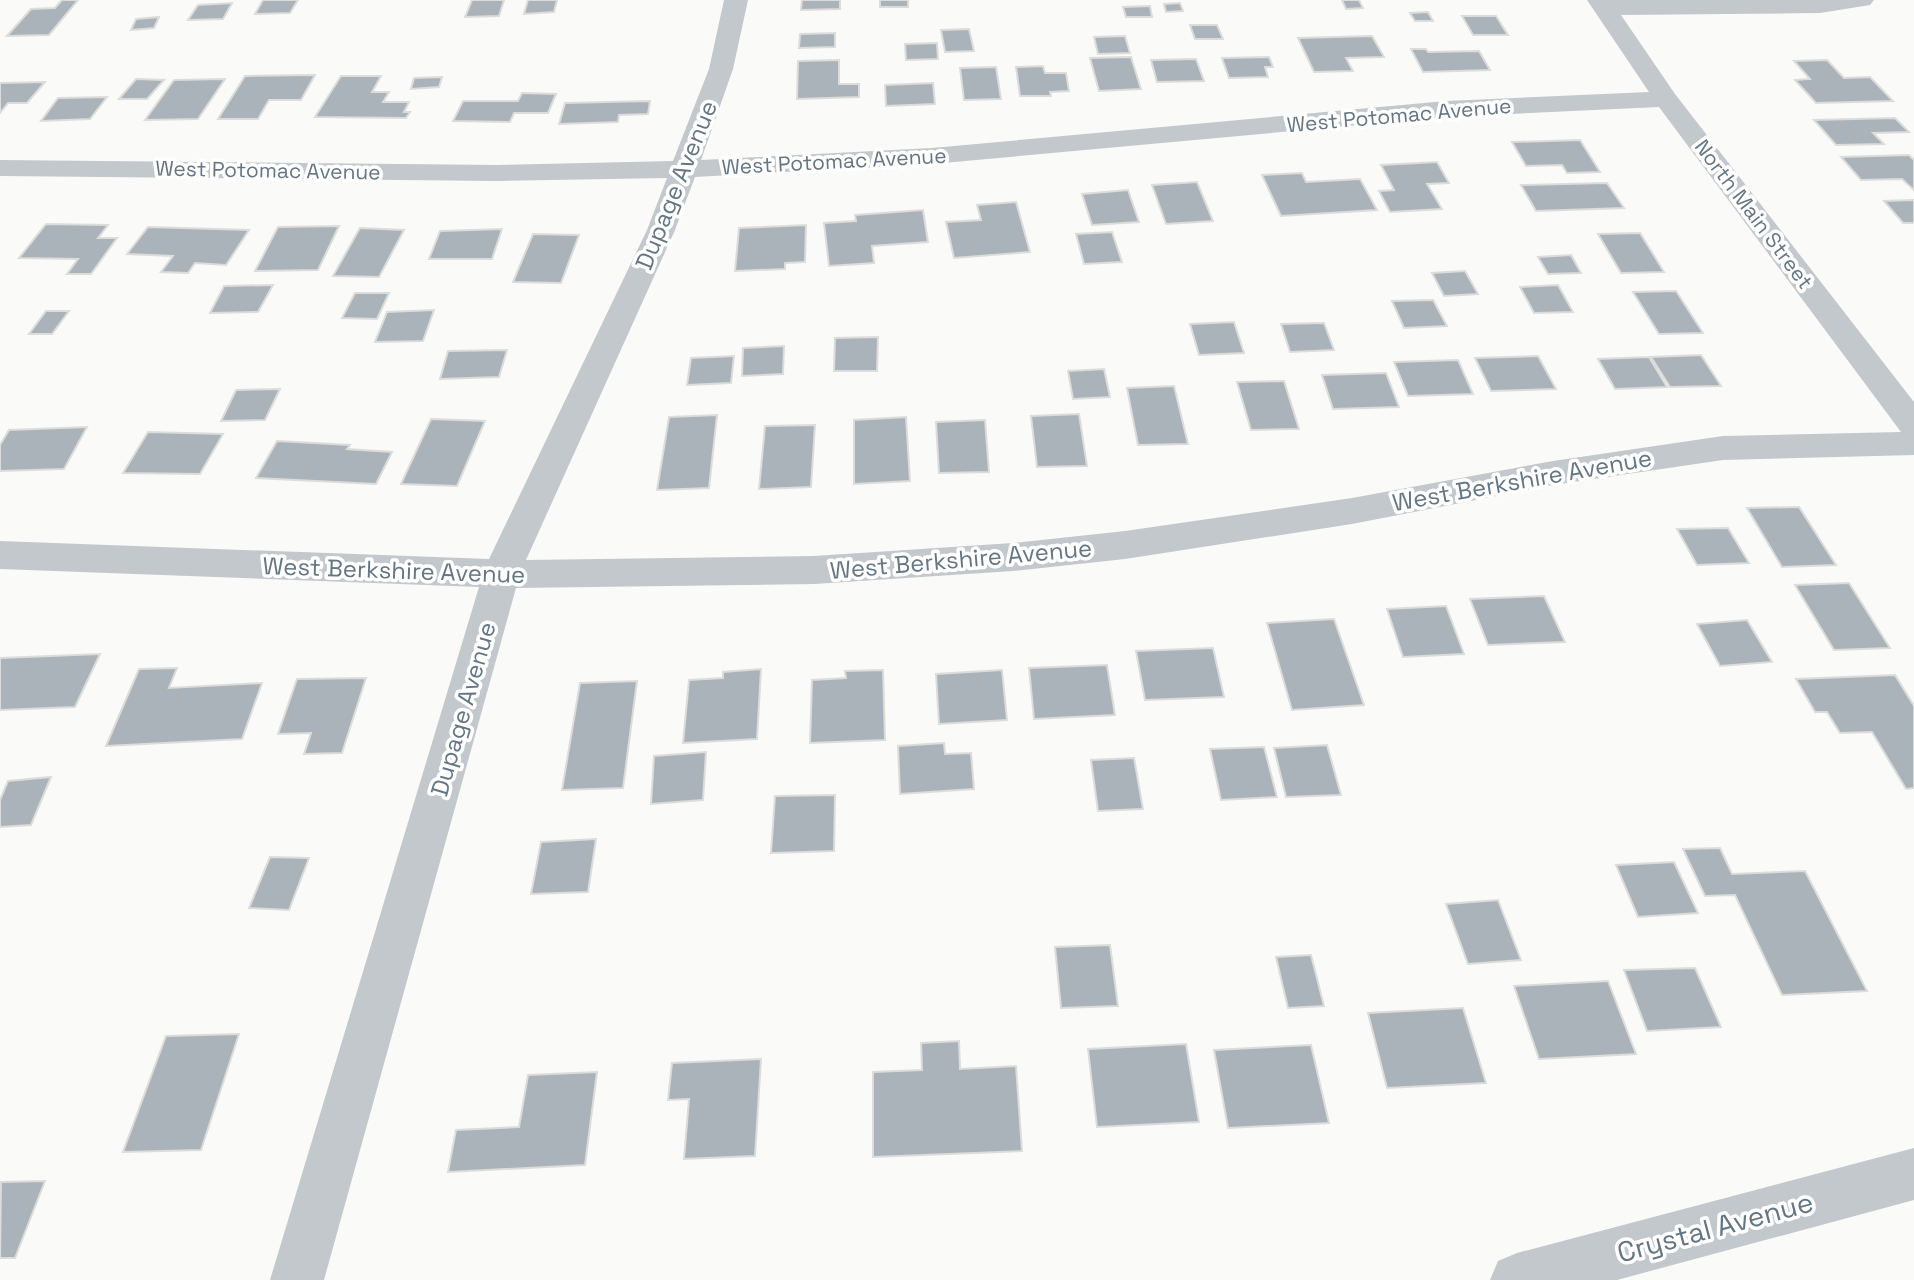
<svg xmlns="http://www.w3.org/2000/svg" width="1914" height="1280" font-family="'Space Grotesk',sans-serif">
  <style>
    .building { fill: #aab3b9; stroke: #dcdcda; stroke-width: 2 }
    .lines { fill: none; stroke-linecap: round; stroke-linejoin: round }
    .minor { fill: #c3c8cc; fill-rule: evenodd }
    .labels { text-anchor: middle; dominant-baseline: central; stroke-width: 7; stroke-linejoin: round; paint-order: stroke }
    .far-street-label { font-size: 21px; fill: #657683; stroke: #fff }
    .street-label { font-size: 24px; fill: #657683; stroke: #fff }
    .near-street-label { font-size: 28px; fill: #657683; stroke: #fff }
  </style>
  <rect width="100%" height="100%" fill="#fafaf8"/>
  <path class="building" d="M62,0H78L49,35L7,36L31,9L55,8Z
    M263,0H298L290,13L255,14Z
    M472,0H504L499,16L465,17Z
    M528,0H557L554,12L524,14Z
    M802,0H840V9L801,10Z
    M880,0H908V7H880Z
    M1342,0H1359L1363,8L1346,9Z
    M232,3L223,19L188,20L198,5Z
    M1180,3L1183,11L1166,12L1164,4Z
    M1150,6L1152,17H1126L1123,7Z
    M1428,12L1433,21H1415L1410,13Z
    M1462,16H1496L1508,35H1473Z
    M159,17L154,28L131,30L136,19Z
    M1190,25H1217L1223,39H1195Z
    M969,29L974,51L945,52L941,30Z
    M835,33V47L799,48L800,34Z
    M1125,36L1130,53L1098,54L1094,37Z
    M1372,36L1384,57L1346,58L1353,71L1314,72L1298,38Z
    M937,43L938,59L906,60L905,44Z
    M1411,49H1426L1428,52L1479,51L1490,70L1423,72Z
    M1131,57L1141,89L1099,91L1090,58Z
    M1269,57L1273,67H1265L1268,77L1229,78L1222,58Z
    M1196,59L1204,81L1157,82L1151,60Z
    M839,60V84H859V97L797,99L798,61Z
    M1827,60L1844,78L1870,77L1893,101L1816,103L1795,80L1810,79L1794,61Z
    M1043,66L1045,73H1066L1069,91L1050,92L1051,96H1020L1016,67Z
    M996,67L1001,99L964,100L960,68Z
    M315,75L301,100H269L258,119H218L245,76Z
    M341,76H381L372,92H389L383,102H409L404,112H410L406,118L315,117Z
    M442,77L439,87L411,89L414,78Z
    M136,79L164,80L147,99H119Z
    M225,79L198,119L145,120L174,80Z
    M45,82L27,103H8L0,113V83Z
    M933,83L935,104L886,106L885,85Z
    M522,93L556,94L548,113H514L510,122L453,121L463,101H518Z
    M107,97L90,119L41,121L58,98Z
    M650,101L648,114L619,115L618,122L559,124L565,103Z
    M1895,118L1909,132L1873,133L1884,144L1836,145L1814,120Z
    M1580,140L1600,172L1567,173L1562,165L1526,166L1512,142Z
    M1909,155L1914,160V190L1902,179L1861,180L1841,157Z
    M1437,162L1449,183L1427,184L1442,209L1390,212L1379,191L1394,190L1381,165Z
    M1302,173L1306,182L1360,179L1377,210L1281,216L1262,175Z
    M1197,182L1213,221L1166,224L1152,185Z
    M1607,183L1624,208L1536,211L1521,185Z
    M1128,190L1139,222L1092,225L1082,194Z
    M1914,200V223H1903L1884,201Z
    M1016,202L1030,252L954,258L946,222L981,220L977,205Z
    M923,210L928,242L872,246L874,263L829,266L824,223L856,221L855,215Z
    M46,224L108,225L98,238H117L91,274H67L78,259L19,258Z
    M806,225L805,262L785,263V269L735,271L739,228Z
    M339,226L318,270L255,271L278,227Z
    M148,227L249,230L226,265L195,263L188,273L161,272L173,256L127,254Z
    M360,228L404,230L379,277L333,276Z
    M502,229L492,259H429L440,231Z
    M1112,232L1122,262L1084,264L1076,234Z
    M1640,233L1664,272L1621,273L1598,234Z
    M533,234L579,235L561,283L513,282Z
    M1571,255L1581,273L1548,274L1538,257Z
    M1465,271L1478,294L1444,296L1432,273Z
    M273,285L258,312L210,313L224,286Z
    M1558,285L1573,312L1534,313L1520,287Z
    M1676,291L1703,333L1659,334L1633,292Z
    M355,293H389L377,319L342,318Z
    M1433,300L1447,326L1404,328L1392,301Z
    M434,310L423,341L375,342L387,312Z
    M46,311H69L52,334H29Z
    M1234,322L1244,353L1199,355L1190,324Z
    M1324,323L1334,350L1290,352L1281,324Z
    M878,337L877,371H834L835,338Z
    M784,346L783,374L742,376L743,348Z
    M507,350L499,377L440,379L448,351Z
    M1701,355L1721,386L1670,387L1651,357Z
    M734,356L731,383L687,385L691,358Z
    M1538,356L1556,389L1491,391L1475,358Z
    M1649,357L1667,387L1615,389L1598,359Z
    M1458,360L1473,394L1408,396L1394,362Z
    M1104,369L1110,397L1073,399L1068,371Z
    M1386,373L1399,407L1333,409L1322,375Z
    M1284,381L1299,429L1251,430L1237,382Z
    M1174,386L1188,444L1138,445L1127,388Z
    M280,389L265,420L221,421L236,390Z
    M1079,414L1087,466L1037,467L1031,416Z
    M717,415L709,488L657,490L669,417Z
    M906,417L910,481L854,484V420Z
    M431,419L485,421L457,486L401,484Z
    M985,420L989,472L939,473L936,422Z
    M815,425L811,487L759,489L765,426Z
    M87,427L64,469L0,471V445L9,430Z
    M148,432L223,434L200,474L123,473Z
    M277,441L350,445L347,449L392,452L376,484L256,478Z
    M1799,507L1836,565L1782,567L1747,508Z
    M1728,528L1749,563L1697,565L1677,529Z
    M1849,583L1890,648L1834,650L1795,585Z
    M1544,596L1565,642L1488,645L1470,599Z
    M1446,606L1464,654L1403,657L1387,609Z
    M1334,619L1364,705L1292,710L1267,623Z
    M1747,620L1772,662L1720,666L1697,624Z
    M1213,648L1224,697L1145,700L1136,651Z
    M100,654L75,707L0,710V658Z
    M1107,665L1115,715L1034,719L1029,668Z
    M177,668L169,688L262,683L242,739L106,746L139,669Z
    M761,669L757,739L683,743L689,680L723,678V672Z
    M883,670L885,740L810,743L812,680L846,678L845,671Z
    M1002,670L1007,720L939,724L936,674Z
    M1895,675L1914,706V788L1906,789L1872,732L1840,733L1827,712H1815L1796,679Z
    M366,678L342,753L304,754L311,733L278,734L297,679Z
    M637,681L623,788L562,790L580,683Z
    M944,743L945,754L971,753L974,789L900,794L898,746Z
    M1327,745L1341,795L1286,797L1274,748Z
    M1264,747L1277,797L1221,800L1210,749Z
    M706,752L703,800L651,804L654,756Z
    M1134,758L1143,809L1098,811L1091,760Z
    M51,777L31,825L0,827V800L8,781Z
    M835,795L834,851L771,853L775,796Z
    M596,839L588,892L531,894L541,842Z
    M1720,848L1732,874L1805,871L1867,991L1782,995L1735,895L1705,896L1683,849Z
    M270,857L309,858L289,910L249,908Z
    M1674,862L1698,913L1638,917L1616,865Z
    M1498,900L1521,960L1468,964L1446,904Z
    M1110,945L1118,1006L1061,1008L1055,947Z
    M1311,955L1324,1006L1288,1008L1276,957Z
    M1695,968L1721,1027L1647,1031L1624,970Z
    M1608,981L1636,1054L1539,1059L1514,986Z
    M1463,1008L1486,1083L1387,1088L1368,1013Z
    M239,1034L201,1150L123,1152L166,1036Z
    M959,1041L960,1069L1016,1066L1022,1151L873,1157V1072L922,1070L921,1043Z
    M1186,1044L1199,1122L1097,1127L1088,1049Z
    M1311,1045L1329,1123L1228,1128L1214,1050Z
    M761,1059L755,1156L684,1159L689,1099L668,1100L672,1063Z
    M597,1072L585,1165L448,1172L456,1130L519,1127L528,1075Z
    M45,1181L15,1258H0L1,1182Z"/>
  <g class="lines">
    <path class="minor" d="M724,0H748L733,69L701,160L932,148L1446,101L1649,92L1587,0H1874L1870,5L1820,13L1621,15L1675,94L1914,402V455L1723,460L1553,485L1352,524L1125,559L1013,571L814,584L516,588L324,1280H270L479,587L0,569V541L489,559L647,230L667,178L497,181L0,176V160L497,165L673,161L709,69ZM1659,107L1901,432L1723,436L1553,461L1352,498L1125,531L1013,543L814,556L526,560L675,230L695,177L932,164L1446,117Z
      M1914,1148V1200L1617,1280H1490L1498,1261L1517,1253Z"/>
  </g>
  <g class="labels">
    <g class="far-street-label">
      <text transform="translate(1399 115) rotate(-5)">West Potomac Avenue</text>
      <text transform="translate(834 161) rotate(-3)">West Potomac Avenue</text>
      <text transform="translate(268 170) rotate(1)">West Potomac Avenue</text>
      <text transform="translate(1754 214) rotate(53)">North Main Street</text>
    </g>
    <g class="street-label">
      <text transform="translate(676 185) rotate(-68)">Dupage Avenue</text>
      <text transform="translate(1522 480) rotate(-10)">West Berkshire Avenue</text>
      <text transform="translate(961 559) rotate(-5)">West Berkshire Avenue</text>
      <text transform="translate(394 570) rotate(2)">West Berkshire Avenue</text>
      <text transform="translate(463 709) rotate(-74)">Dupage Avenue</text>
    </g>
    <g class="near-street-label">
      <text transform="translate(1715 1227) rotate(-15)">Crystal Avenue</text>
    </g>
  </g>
</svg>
